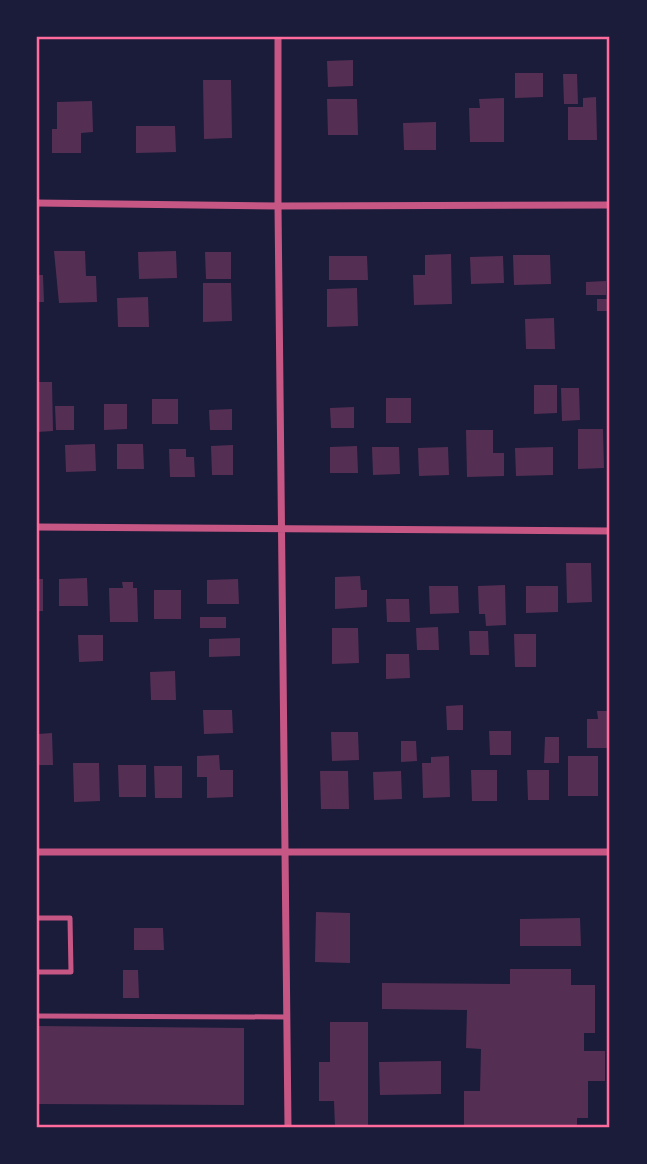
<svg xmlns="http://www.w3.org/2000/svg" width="647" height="1164" font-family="'Asap Condensed',sans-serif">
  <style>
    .building { fill: #542f53 }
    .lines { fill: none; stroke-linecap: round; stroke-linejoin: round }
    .service { stroke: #c65784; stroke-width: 5 }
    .minor { stroke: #c65784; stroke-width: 7 }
    .neatline { fill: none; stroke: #ff6b9d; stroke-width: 2.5 }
  </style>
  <rect width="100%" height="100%" fill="#1b1b3a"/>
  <path class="building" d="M353,60V86L328,87L327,61Z
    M515,73H543V97L515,98Z
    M563,74H577L578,104H564Z
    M203,80H231L232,138L204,139Z
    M596,97L597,140H568V107H583V98Z
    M504,98V142H470L469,108H480L479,99Z
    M327,99H357L358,135H328Z
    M92,101L93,132L81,133V153H52V129H57V102Z
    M436,122V150H404L403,123Z
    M136,126H175L176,152L136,153Z
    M54,251H85L86,276H96L97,302L59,303Z
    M176,251L177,278L139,279L138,252Z
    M205,252H231V279H206Z
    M451,254L452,304L414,305L413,275H425V255Z
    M513,255H550L551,284L514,285Z
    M329,256H367L368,280H329Z
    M503,256L504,283L471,284L470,257Z
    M37,275H43L44,302H37Z
    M606,281V295H586V282Z
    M203,283H231L232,321L203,322Z
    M357,288L358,326L327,327V289Z
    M148,297L149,327H118L117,298Z
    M597,299H610V311H597Z
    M554,318L555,349H526L525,319Z
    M37,382H52L53,431L37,432Z
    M534,385H557V413L534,414Z
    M561,388H579L580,420L562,421Z
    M386,398H411V423H386Z
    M152,399H178V424H152Z
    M104,404H127V429L104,430Z
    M55,406H74V430H56Z
    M354,407V428H331L330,408Z
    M232,409V430H210L209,410Z
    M578,429H603L604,468L578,469Z
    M466,430H493V453H504V476L467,477Z
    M95,444L96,471L66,472L65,445Z
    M117,444H143L144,469H117Z
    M233,445V475H212L211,446Z
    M357,446L358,473H330V447Z
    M372,447H399L400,474L373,475Z
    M448,447L449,475L419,476L418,448Z
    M553,447V475L516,476L515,448Z
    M169,449H186V457H194L195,477H170Z
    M566,563H591L592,602L567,603Z
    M360,576L361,590H367V607L335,609V577Z
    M87,578L88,606H59V579Z
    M37,579H43V611H37Z
    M238,579L239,604H207V580Z
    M122,582H133V588H137L138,622H110L109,588H123Z
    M505,585L506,625L486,626L485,614H479L478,586Z
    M429,586H458L459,613L430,614Z
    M526,586H558V612L526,613Z
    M154,590H181V619H154Z
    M386,599H409L410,622H387Z
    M200,617H226V628H200Z
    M438,627L439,650H417L416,628Z
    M332,628H358L359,663L332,664Z
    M469,631H488L489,655H470Z
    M514,634H536V667H515Z
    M78,635H103V661L79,662Z
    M240,638V656L209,657V639Z
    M386,654H409L410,678L386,679Z
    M175,671L176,700H151L150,672Z
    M463,705V730H447L446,706Z
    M203,710H232L233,733L204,734Z
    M597,711H610V748H587V719H598Z
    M489,731H511V755H490Z
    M331,732H358L359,760L332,761Z
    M52,733L53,765H39L38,734Z
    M545,737H559V763H544Z
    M401,741H416L417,761L401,762Z
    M219,755L220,770H233V797L207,798V777H197V756Z
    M449,756L450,797L423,798L422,763H431V757Z
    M568,756H598V796H568Z
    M73,763H99L100,801L74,802Z
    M118,765H146V797H119Z
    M154,766H182V798H155Z
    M471,770H497V801H472Z
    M527,770H549V800H528Z
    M320,771H348L349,809H321Z
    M401,771L402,799L374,800L373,772Z
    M316,912L350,913V963L315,962Z
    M580,918L581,946H520V919Z
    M134,928H163L164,950H134Z
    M510,969H571V985H595V1033H584V1051H605V1081H588V1118H577V1127H464V1091H480L481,1049L466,1048L467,1010L382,1009V983L510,984Z
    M123,970H138L139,998H123Z
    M330,1022H368V1127H335L334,1101H319V1062H330Z
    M37,1026L244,1028V1105L37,1104Z
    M441,1061V1094L380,1095L379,1062Z"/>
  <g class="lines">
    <path class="service" d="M37,918H70L71,972H37
      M37,1016L287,1017"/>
    <path class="minor" d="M278,37V206L288,1127
      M37,203L278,206L610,205
      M37,527L610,531
      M37,852H610"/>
  </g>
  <rect width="647" height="1164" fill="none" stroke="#1b1b3a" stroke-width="77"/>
  <rect x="38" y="38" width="570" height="1088" class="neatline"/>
</svg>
